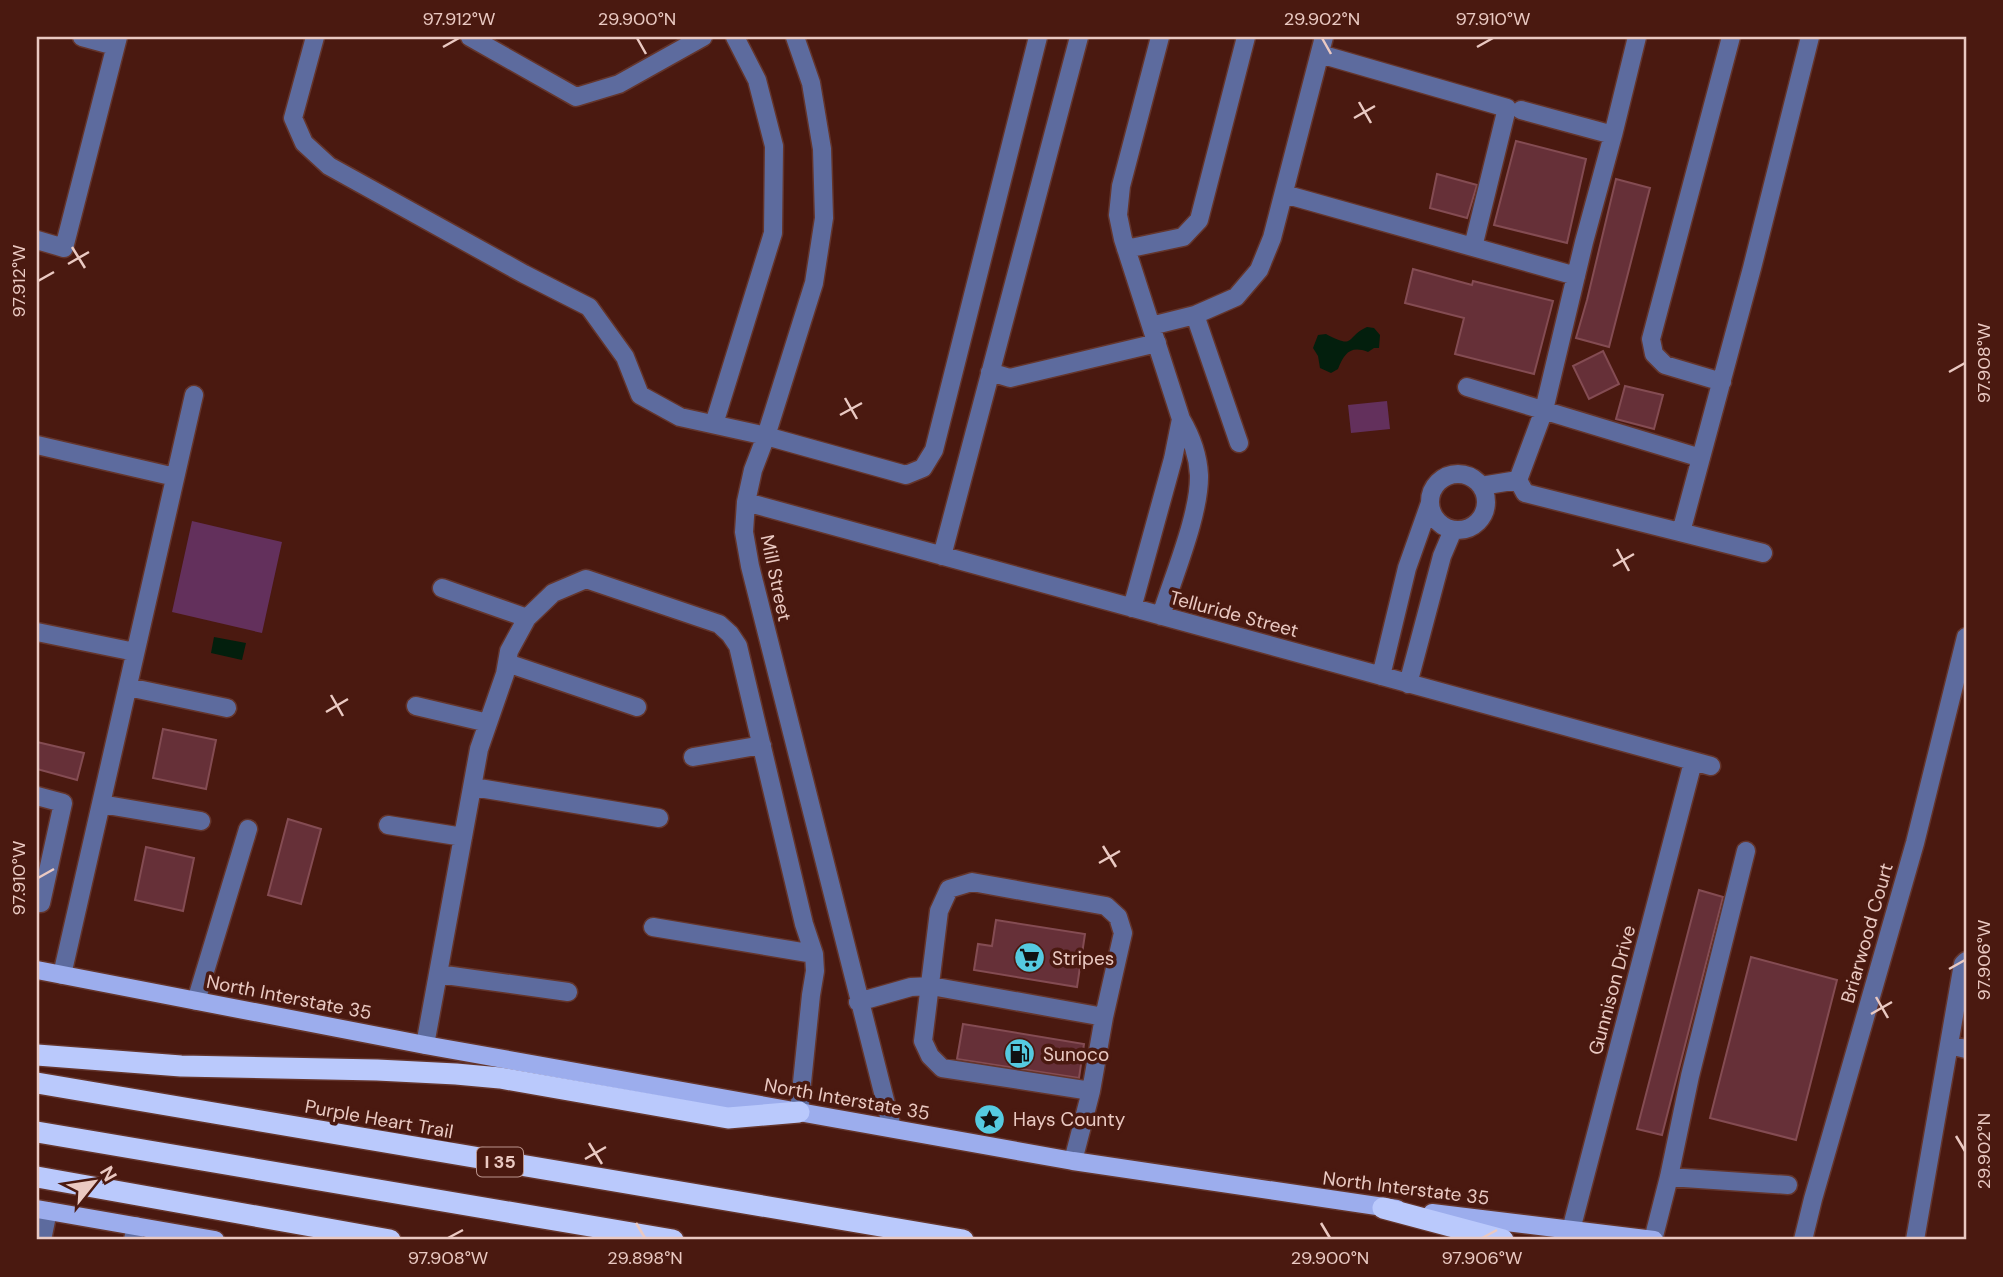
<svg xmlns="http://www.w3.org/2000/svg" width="2003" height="1277" font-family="'DM Sans',sans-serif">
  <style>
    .green { fill: #63305c }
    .water { fill: #031f0d }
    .building { fill: #663038; stroke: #844c53; stroke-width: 2 }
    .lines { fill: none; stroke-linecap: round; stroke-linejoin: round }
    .minor-casing { stroke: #64352c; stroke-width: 21 }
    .major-casing { stroke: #64352c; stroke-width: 21 }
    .highway-casing { stroke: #64352c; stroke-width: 24 }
    .minor { stroke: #5d6b9e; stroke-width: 18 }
    .major { stroke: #9caded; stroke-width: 18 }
    .highway { stroke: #bac9fc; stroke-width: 21 }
    .ticks { fill: none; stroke: #eac9c2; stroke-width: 2.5 }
    .labels { text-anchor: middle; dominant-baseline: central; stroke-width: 7; stroke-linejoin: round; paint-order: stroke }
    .shield { fill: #4a1910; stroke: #ba948d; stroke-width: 2 }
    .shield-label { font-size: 18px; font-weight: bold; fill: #eac9c2 }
    .street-label { font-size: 19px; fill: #eac9c2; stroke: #4a1910 }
    .poi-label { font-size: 19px; fill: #eac9c2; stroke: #4a1910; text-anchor: start }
    .neatline { fill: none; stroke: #eac9c2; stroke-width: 2.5 }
    .ticks-label { font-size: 18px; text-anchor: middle; fill: #eac9c2 }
  </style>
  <rect width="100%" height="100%" fill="#4a1910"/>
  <path class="green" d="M1387,401L1390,429L1351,433L1348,405Z
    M192,521L282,542L262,633L172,612Z"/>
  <path class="water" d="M1367,327L1374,328L1380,335L1379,348H1374L1368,352C1350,345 1344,354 1338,369L1331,373L1320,368L1318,356L1313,348L1318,335L1326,334C1356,350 1345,337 1367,327Z
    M214,637L246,643L242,660L211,653Z"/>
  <path class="building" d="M1516,141L1586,159L1567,243L1494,225Z
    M1437,174L1477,185L1467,218L1430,208Z
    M1616,179L1650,188L1609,347L1576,338L1587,300Z
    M1413,269L1472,285L1473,281L1553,301L1534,374L1455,354L1464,318L1405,303Z
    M1603,351L1619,384L1589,399L1573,366Z
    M1625,386L1663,395L1654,429L1616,419Z
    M163,729L216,740L206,789L153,778Z
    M37,742L84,753L77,780L37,769Z
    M288,819L321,829L301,904L268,895Z
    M146,847L194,858L183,911L135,900Z
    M1699,890L1723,897L1662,1135L1637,1129Z
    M996,920L1085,934L1077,987L974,970L978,944L992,946Z
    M1751,957L1837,980L1796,1140L1710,1118Z
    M963,1024L1084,1044L1079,1078L957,1059Z"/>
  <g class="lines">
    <defs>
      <path id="minor" d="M82,37L115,46
        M315,37L293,118L304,143L329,166L524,274L589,307L625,357L640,395L680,417L766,436L906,475L923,468L934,450L1038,37
        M470,37L576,97L619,84L703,37
        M795,37L811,83L822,149L824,218L814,283L766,436L753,470L746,502L744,532L750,566L892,1128
        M1160,37L1121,186L1118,215L1123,239L1181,419C1191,436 1198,455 1199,475C1200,514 1173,577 1161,616
        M1637,37L1613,135L1584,242L1544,410L1518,480L1525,493L1763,553
        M1320,54L1507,108L1473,247
        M1521,110L1613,135
        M1284,194L1576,276
        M37,240L64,248L118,37
        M1126,249L1183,237L1199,220L1246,37
        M1195,315L1239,443
        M1151,326L1195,315L1236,297L1259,270L1272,238L1324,37
        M990,372L1010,378L1157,343
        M1722,382L1665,365L1654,354L1651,339L1731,37
        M1467,387L1701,458
        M714,424L773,233L774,146L757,80L735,37
        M37,445L175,477
        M1430 502a28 28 0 1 1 56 0a28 28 0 1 1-56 0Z
        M1481,486L1518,480
        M746,502L1711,766
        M1681,532L1752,268L1810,37
        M942,556L1079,37
        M442,588L527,618
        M1132,608L1173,459L1181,419
        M37,632L135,652
        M507,663L637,707
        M1381,676L1407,568L1430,503
        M1408,684L1442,556L1453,530
        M128,687L227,708
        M416,706L488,723
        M693,757L762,745
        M473,787L659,818
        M37,796L63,803L41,903H37
        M101,804L201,821
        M388,825L463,837
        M653,927L814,954
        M438,974L568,992
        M62,975L194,395
        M196,1001L248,829
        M858,1002L911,987L931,986L1104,1017
        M425,1045L479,749L505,674L509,651L527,618L553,593L586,579L719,624L730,634L738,646L804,924L814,954L815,971L811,995L799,1112
        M1949,1045L1966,1049
        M1073,1161L1091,1091L1104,1017L1123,933L1118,917L1106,906L972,882L949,889L939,911L923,1041L930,1056L942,1068L1091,1091
        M1669,1177L1788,1185
        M1571,1230L1693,762
        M42,1240L48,1211
        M133,1240L136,1226
        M1653,1240L1669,1177L1690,1076L1746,851
        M1803,1240L1813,1199L1915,843L1966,637
        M1915,1240L1963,964L1966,961"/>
      <path id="major" d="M37,970L425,1045L1073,1161L1397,1209
        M37,1209L215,1240
        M1432,1213L1654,1240"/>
      <path id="highway" d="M37,1055L181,1066L377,1070L456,1074L500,1078L728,1118L799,1112
        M37,1083L963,1240
        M37,1132L673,1240
        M37,1177L390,1240
        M1383,1208L1503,1240"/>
    </defs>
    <use href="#minor" class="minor-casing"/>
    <use href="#major" class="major-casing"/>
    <use href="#highway" class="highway-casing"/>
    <use href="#minor" class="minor"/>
    <use href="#major" class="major"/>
    <use href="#highway" class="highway"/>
  </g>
  <path class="ticks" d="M637,38L646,54M1322,38L1331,54M443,47L459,38M1477,47L1493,38M1359,102L1371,123M1354,118L1375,106M72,247L85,268M68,264L89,252M38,281L54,272M1949,372L1965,363M845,398L857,419M840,415L862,403M1617,549L1629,571M1613,566L1634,554M331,695L343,716M326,712L348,699M1103,846L1116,867M1099,863L1120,851M38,878L54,869M1949,969L1965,960M1876,997L1888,1018M1871,1014L1892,1002M1956,1136L1965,1151M589,1143L602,1164M585,1159L606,1147M636,1223L645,1238M1321,1223L1330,1238M448,1238L463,1230M1482,1238L1497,1230"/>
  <defs>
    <symbol id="supermarket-disc" viewBox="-11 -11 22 22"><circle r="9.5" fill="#55cae0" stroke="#4a1910"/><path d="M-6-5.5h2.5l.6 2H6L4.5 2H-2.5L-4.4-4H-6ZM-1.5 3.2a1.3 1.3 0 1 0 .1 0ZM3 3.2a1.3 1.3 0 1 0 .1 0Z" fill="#111"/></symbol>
    <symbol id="fuel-disc" viewBox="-11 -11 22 22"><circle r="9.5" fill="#55cae0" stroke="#4a1910"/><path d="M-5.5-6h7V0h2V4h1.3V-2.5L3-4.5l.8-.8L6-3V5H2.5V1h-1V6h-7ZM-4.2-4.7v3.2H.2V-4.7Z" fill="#111"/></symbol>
    <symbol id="sight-disc" viewBox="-11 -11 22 22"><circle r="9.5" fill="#55cae0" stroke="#4a1910"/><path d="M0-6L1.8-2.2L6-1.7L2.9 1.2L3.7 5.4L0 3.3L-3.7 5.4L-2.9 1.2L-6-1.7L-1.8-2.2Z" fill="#111"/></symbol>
  </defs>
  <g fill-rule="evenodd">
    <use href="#supermarket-disc" x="1012" y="940" width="35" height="35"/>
    <use href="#fuel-disc" x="1002" y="1036" width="35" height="35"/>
    <use href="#sight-disc" x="972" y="1102" width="35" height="35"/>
  </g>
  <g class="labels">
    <rect class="shield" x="477" y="1147.5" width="46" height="29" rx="5"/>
    <g class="shield-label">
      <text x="500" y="1162">I 35</text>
    </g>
    <g class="street-label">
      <text transform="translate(776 578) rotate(78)">Mill Street</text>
      <text transform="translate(1234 614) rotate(15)">Telluride Street</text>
      <text transform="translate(1867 933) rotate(-74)">Briarwood Court</text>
      <text transform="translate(1612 990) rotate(-75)">Gunnison Drive</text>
      <text transform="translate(289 997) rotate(11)">North Interstate 35</text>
      <text transform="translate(847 1099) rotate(10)">North Interstate 35</text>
      <text transform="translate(379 1119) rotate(10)">Purple Heart Trail</text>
      <text transform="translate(1406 1188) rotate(7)">North Interstate 35</text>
    </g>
    <g class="poi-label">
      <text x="1052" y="958">Stripes</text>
      <text x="1043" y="1054">Sunoco</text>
      <text x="1013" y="1119">Hays County</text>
    </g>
  </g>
  <rect width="2003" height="1277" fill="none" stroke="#4a1910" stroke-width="77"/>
  <g transform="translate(94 1182) rotate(60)" stroke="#4a1910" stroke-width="5" paint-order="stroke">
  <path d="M0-5L12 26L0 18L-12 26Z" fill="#eac9c2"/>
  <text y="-10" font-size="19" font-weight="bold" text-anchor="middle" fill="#eac9c2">N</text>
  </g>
  <rect x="38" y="38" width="1927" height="1200" class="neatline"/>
  <g class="ticks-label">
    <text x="459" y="25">97.912°W</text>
    <text x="637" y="25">29.900°N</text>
    <text x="1322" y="25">29.902°N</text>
    <text x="1493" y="25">97.910°W</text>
    <text transform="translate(19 281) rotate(-90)" y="6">97.912°W</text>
    <text transform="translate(1984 363) rotate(-90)" y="6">97.908°W</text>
    <text transform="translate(19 878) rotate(-90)" y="6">97.910°W</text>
    <text transform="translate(1984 960) rotate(-90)" y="6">97.906°W</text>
    <text transform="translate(1984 1151) rotate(-90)" y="6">29.902°N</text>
    <text x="448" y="1264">97.908°W</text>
    <text x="645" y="1264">29.898°N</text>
    <text x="1330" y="1264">29.900°N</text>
    <text x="1482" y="1264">97.906°W</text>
  </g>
</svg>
